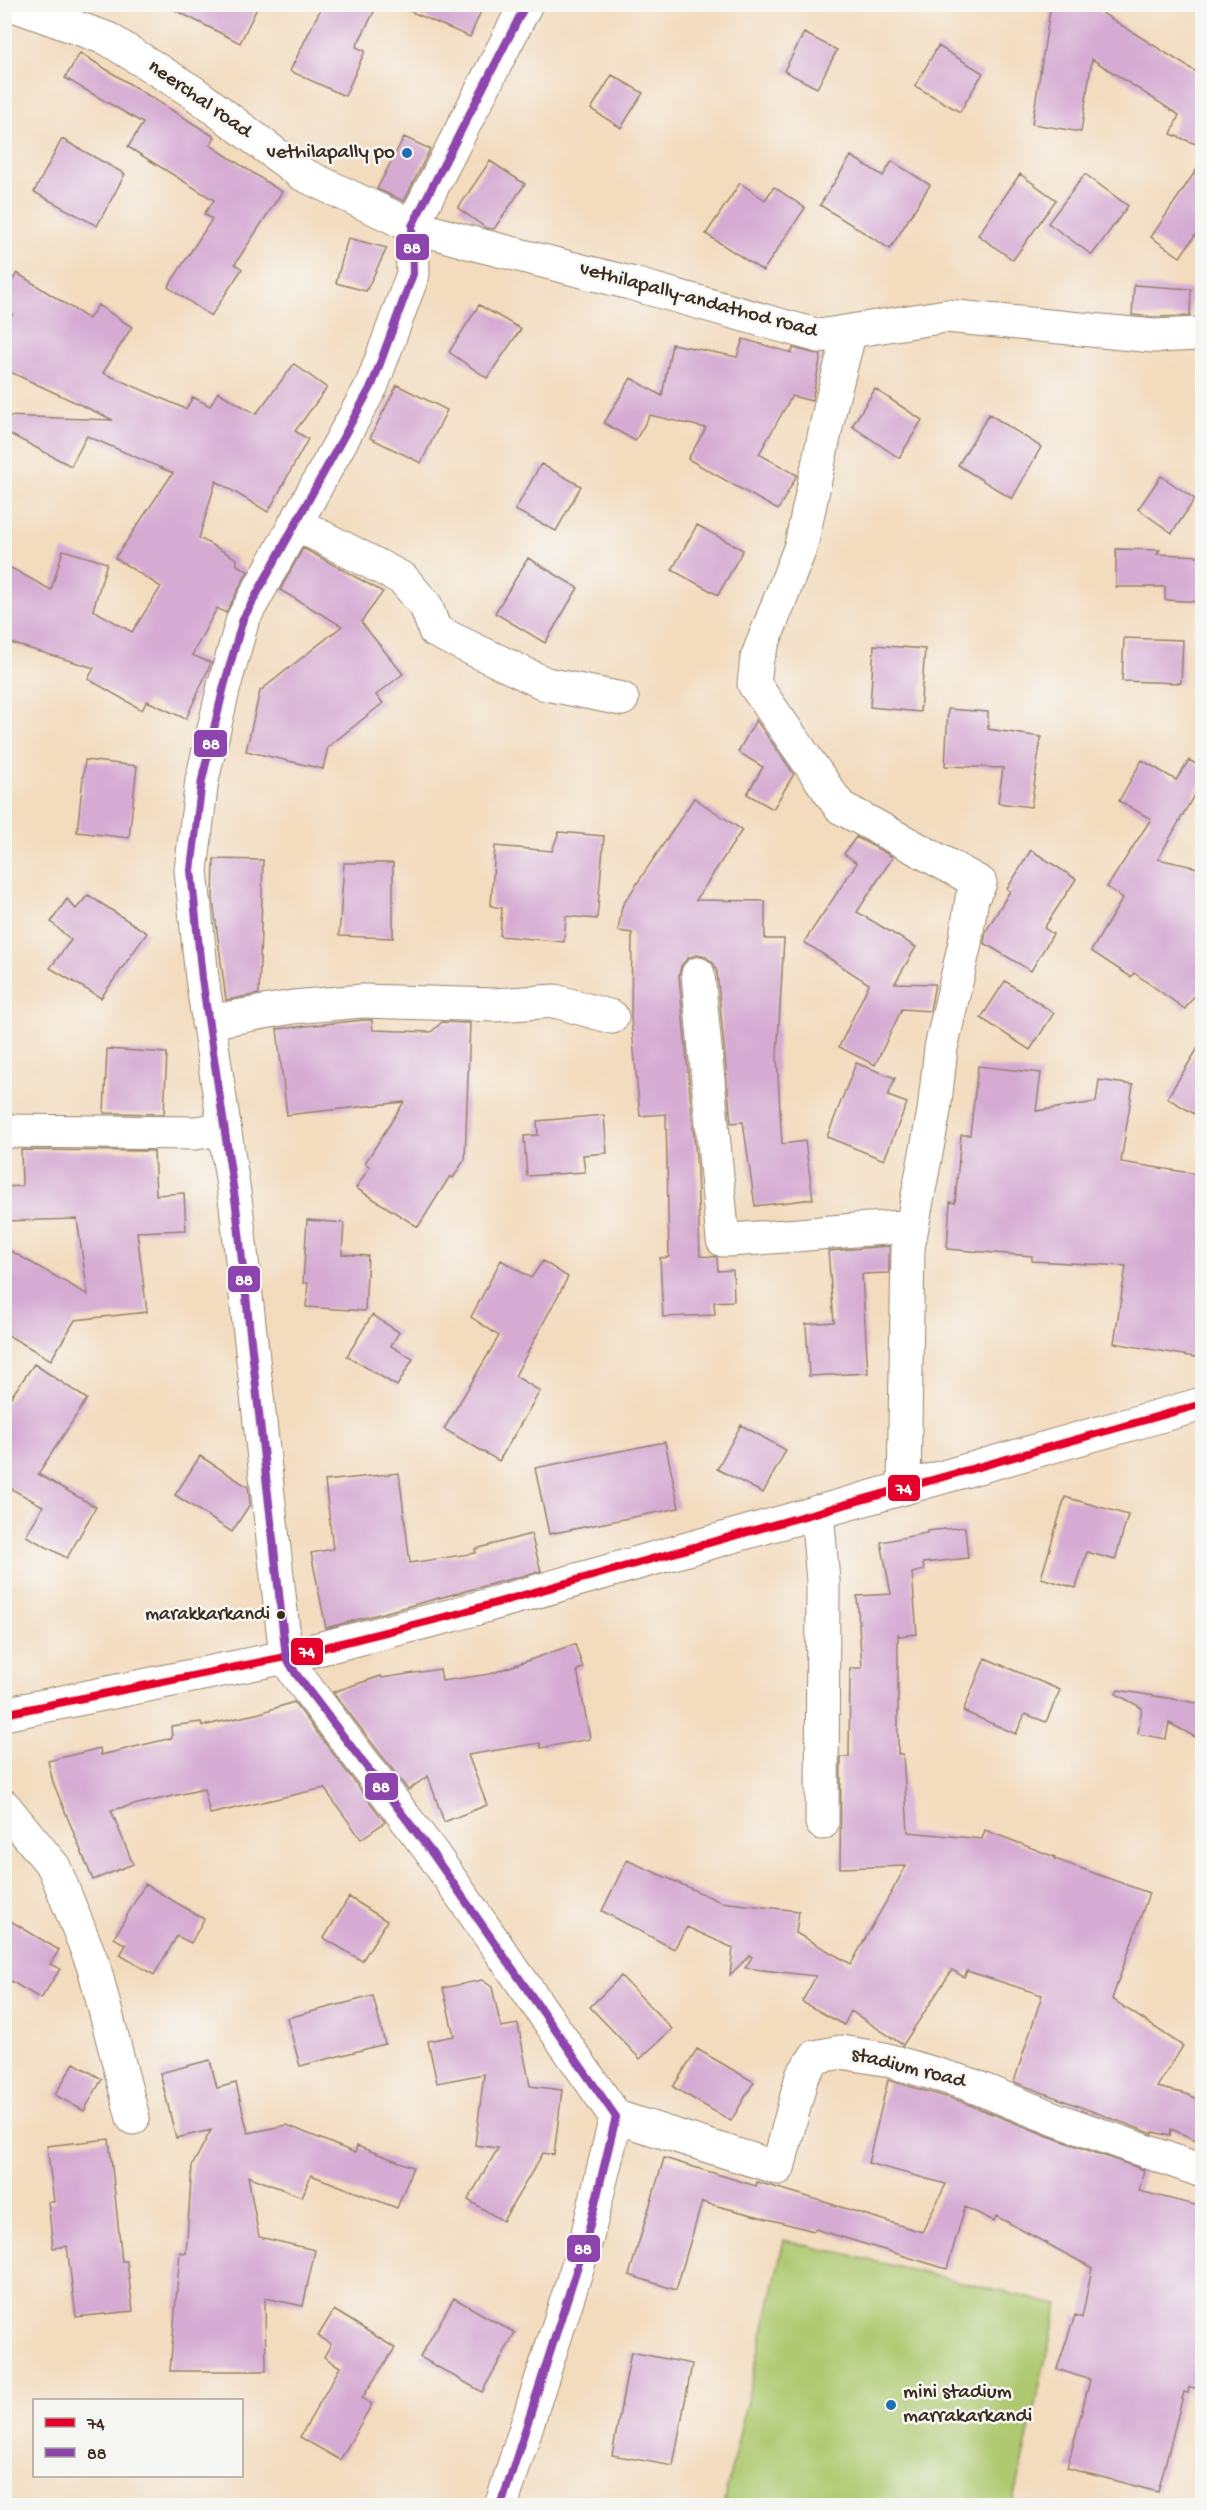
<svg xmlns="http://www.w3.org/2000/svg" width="1207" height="2510" font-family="'Gochi Hand',sans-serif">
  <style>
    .green { fill: #aec96f; stroke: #747a46; stroke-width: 1.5 }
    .building { fill: #d5abd3 }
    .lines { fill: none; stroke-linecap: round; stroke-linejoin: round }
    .minor-casing { stroke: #97826e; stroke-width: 35 }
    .tertiary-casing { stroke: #97826e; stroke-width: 35 }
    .minor { stroke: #fff; stroke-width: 33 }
    .tertiary { stroke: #fff; stroke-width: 33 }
    .bus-1-casing { stroke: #f6f6f2; stroke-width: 12 }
    .bus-2-casing { stroke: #f6f6f2; stroke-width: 12 }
    .bus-1 { stroke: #e4002b; stroke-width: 8 }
    .bus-2 { stroke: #8e44ad; stroke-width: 8 }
    .poi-dot { fill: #1f6fb2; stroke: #f6f6f2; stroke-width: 2 }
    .bus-dot { fill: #3b2a1e; stroke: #f6f6f2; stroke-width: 2 }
    .labels { text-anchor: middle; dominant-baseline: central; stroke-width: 5; stroke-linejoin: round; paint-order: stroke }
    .bus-label { font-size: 20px; fill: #3b2a1e; stroke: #f6f6f2; text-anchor: end }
    .street-label { font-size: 21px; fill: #3b2a1e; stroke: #f6f6f2 }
    .poi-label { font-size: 21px; fill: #3b2a1e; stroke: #f6f6f2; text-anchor: end }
    .line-badge { stroke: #f6f6f2; stroke-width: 2 }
    .badge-label { font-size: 16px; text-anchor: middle; font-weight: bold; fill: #fff }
  </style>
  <rect width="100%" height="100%" fill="#f6f6f2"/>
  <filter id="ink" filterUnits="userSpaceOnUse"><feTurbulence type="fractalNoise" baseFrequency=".0167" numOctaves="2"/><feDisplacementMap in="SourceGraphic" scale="12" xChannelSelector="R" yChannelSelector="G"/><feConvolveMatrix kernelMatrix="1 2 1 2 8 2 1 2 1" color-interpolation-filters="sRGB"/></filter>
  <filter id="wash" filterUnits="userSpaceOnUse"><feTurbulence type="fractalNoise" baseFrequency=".008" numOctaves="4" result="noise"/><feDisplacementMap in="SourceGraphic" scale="24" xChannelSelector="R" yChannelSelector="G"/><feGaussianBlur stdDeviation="1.35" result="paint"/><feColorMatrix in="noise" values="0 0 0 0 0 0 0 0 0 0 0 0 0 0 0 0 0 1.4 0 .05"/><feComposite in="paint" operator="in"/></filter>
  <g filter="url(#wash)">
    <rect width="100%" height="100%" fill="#f3dbbe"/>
    <path class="green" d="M784,2240L1058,2305L1012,2505H723Z"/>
    <g id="blocks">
      <path class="building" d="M163,4H259L240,43Z
        M323,4H378L356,47L365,51L345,96L290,71Z
        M393,4H484L470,37Z
        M1051,4H1088L1196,72L1203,59V147L1171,134L1179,115L1092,59L1081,132L1032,124Z
        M804,33L837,50L817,88L784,71Z
        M938,46L983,73L960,112L915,86Z
        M80,53L215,137L210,145L282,192L235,264L242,269L211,316L168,287L212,219L204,214L214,200L128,147L143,123L65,78Z
        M612,75L643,93L621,128L591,109Z
        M404,137L430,149L404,201L377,189Z
        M62,139L125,174L97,226L34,192Z
        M851,156L883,176L892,161L930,185L890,249L820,205Z
        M1203,160V224L1180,257L1151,237Z
        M490,161L525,184L494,229L486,228L458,208Z
        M1020,174L1056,200L1013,260L978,235Z
        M1085,174L1128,206L1092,255L1048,223Z
        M740,183L765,200L774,187L805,208L763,271L706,234Z
        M348,238L387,248L366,291L336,283Z
        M17,273L89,319L98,305L132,327L103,373L186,409L193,397L210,406L218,392L256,414L294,364L327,388L295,431L308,439L268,512L216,481L199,538L237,559V565L248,571L226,613L217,608L192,655L211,663L186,719L147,701L142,710L88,679L94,668L4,641V564L51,590L63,550L107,563L93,610L132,632L161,587L115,558L173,473L87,436L71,466L4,431V416L113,420L4,369V332L13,313L4,308V293Z
        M1134,285L1191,289L1190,316L1154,317L1132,315Z
        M479,305L521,329L487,378L449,352Z
        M743,339L792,353L793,348L821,355L812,401L792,396L759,454L797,475L778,510L688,459L706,428L650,415L635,441L604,423L631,378L662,396L672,344L737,357Z
        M397,385L447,410L421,463L370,438Z
        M875,389L922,420L899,458L852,426Z
        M989,414L1041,447L1012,499L958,465Z
        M541,464L581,486L556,531L515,510Z
        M1161,476L1195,499L1172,533L1138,509Z
        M697,525L743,550L718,595L672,570Z
        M303,548L383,592L361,622L403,674L376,695L383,703L328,747L323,769L246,751L260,691L342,626L280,590Z
        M1116,549L1160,550L1157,554L1203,556V602L1165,600V587H1116Z
        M528,558L578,588L545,643L495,613Z
        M1124,638L1183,640L1181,683L1122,681Z
        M874,645L925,649L920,712L870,707Z
        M948,709L988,712V729L1041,737L1031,807L998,803L1003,768L945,766Z
        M756,720L794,774L773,809L747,794L763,767L738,752Z
        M85,760L137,766L129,838L77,832Z
        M1142,760L1176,780L1189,760L1203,768V779L1158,859L1203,869V984L1185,1009L1134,973L1131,977L1091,951L1123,898L1107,887L1151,819L1119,801Z
        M694,798L742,830L696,900L765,901V939H784L777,1057L782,1144L805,1141L813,1199L755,1206L743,1122L731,1123L717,972L714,964L706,957L697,955L688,958L681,966L679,976L697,1168L700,1256L717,1257L718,1271L733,1270L734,1301L714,1302L715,1315L663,1317L660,1258L669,1257L666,1114L640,1116L631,1018L632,933L618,931L622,906Z
        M559,832L604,836L597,919L566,916L564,942L500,936L502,908L491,906L495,846L552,851Z
        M856,837L893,857L857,912L916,947L895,983L935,984L930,1011L902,1009L875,1065L839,1047L869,984L804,942L857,863L844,854Z
        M1031,850L1076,879L1044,928L1053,934L1031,971L984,943L986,931L1010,891L1007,889Z
        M214,859L263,860L259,994L226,1000L213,900Z
        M344,863H393V938L339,936Z
        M88,895L147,933L101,998L50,968L71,940L51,922L67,899L76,909Z
        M1005,981L1054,1013L1030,1050L981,1018Z
        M363,1020H372L373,1030L431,1032L442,1022L470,1023L465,1159L453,1178L450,1176L418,1227L356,1188L370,1167L365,1163L404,1102L287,1115L277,1029Z
        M1203,1040V1119L1167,1098Z
        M107,1049L167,1053L164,1114L104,1113Z
        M856,1063L895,1078L888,1096L907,1103L884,1160L827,1137Z
        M978,1066L1041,1073L1036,1111L1096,1102L1099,1080L1133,1085L1121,1162L1203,1175V1343L1200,1358L1114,1343L1126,1266L1032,1261V1256L947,1249L950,1202L955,1203L961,1135H970Z
        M604,1115L607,1153L583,1155L585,1172L527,1176L524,1136L538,1135L537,1121Z
        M21,1150L154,1151L156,1195L184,1193L186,1230L137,1232L147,1312L75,1320L51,1360L4,1333V1247L88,1295L77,1219L4,1221V1187L22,1186Z
        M307,1220L344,1223L342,1254L368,1256L365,1311L306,1307L308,1283H303Z
        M889,1246V1273L862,1274L868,1373L809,1376L806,1324L834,1322L828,1251Z
        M501,1260L531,1278L543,1261L568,1277L515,1376L540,1391L499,1461L444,1429L499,1336L471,1317Z
        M372,1315L399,1332L391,1346L413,1359L397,1386L347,1356Z
        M34,1364L87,1399L38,1474L96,1507L67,1558L26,1536L43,1506L4,1485V1407Z
        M741,1425L786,1450L763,1493L717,1469Z
        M665,1442L679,1508L549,1534L535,1468Z
        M200,1456L248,1487L250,1504L232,1532L175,1495Z
        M399,1473L410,1563L476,1553L475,1549L531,1534L541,1571L326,1628L311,1553L333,1549L325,1481Z
        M1065,1497L1128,1515L1115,1560L1087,1552L1076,1588L1041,1578Z
        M965,1527L968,1558L923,1563L924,1570L912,1573L917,1634L899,1636L898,1633V1754H903L908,1832L982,1839L985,1830L1055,1857V1859L1149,1893L1112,1999L1183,2046L1157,2087L1186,2094L1203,2101V2143L1171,2129L1170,2136L1153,2132V2134L1014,2082L1042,1995L967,1971L964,1977L952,1970L903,2045L851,2011L844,2025L802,2002L816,1976L745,1968L752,1957L750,1955L730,1975L733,1948L687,1927L674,1949L602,1911L627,1860L721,1902L799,1911L796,1933L851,1964L906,1866L840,1868L841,1757H849L850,1668H862L857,1596L891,1594L881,1542L927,1533V1531Z
        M575,1644L583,1668L577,1670L590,1739L541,1748L540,1743L468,1755L487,1805L444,1822L428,1776L408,1790L333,1692L381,1676L382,1678L440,1669L442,1681L490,1674Z
        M985,1658L1060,1690L1046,1722L1025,1714L1016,1734L963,1711Z
        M1118,1690L1203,1704V1741L1169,1723L1166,1739L1138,1734L1142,1708L1116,1694Z
        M294,1702L385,1822L361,1839L324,1788L210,1814L204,1789L111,1810L133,1864L93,1880L53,1782L48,1761L100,1748L101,1755L172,1738L171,1726L201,1722L202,1726L260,1713Z
        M145,1884L204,1919L191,1943L177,1936L154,1975L120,1955L126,1945L114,1938Z
        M349,1897L387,1921L362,1961L324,1938Z
        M4,1917L59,1950L50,1964L60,1969L41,1999L4,1977Z
        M621,1976L672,2029L640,2059L590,2007Z
        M482,1980L492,1987L501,2027L518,2024L530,2086L562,2090L554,2155L543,2153L503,2221L468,2200L498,2148L475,2145L484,2074L437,2083L428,2041L454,2036L443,1988Z
        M373,1996L385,2044L300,2066L287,2018Z
        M697,2049L754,2082L731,2121L673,2087Z
        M210,2060L217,2088L236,2083L248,2133L287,2125L355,2153L357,2146L413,2167L397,2208L311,2175L302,2197L248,2176L259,2237L315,2250L303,2306L265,2298L266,2371H170L180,2252L186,2253L192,2166L211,2130L176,2138L160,2073Z
        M74,2063L102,2079L84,2111L55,2095Z
        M888,2080L960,2101L1048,2136L1144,2170L1139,2191L1203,2207V2389L1189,2387L1188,2393L1184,2392L1158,2492L1067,2468L1090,2380L1057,2369L1075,2315L1082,2318L1092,2268L996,2216L994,2221L965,2207L947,2269L815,2229L814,2231L702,2202L676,2290L629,2275L664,2158L756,2186L757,2182L792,2192L922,2232L946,2184L868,2163Z
        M109,2139L122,2261H127L133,2311L76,2317L67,2246L53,2248L48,2202H54L47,2146Z
        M454,2298L515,2333L482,2392L420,2357Z
        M334,2310L395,2348L362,2398L372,2404L340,2460L300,2437L340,2367L324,2357L331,2344L318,2336Z
        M631,2352L692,2364L673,2466L612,2455Z"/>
    </g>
  </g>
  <g filter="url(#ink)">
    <use href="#blocks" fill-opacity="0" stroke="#97826e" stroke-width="1.5"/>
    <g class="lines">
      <defs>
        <path id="minor" d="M11,4L108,39L193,92L302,174L412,226L475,244L630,283L819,336L946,316L1153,336L1202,334
          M850,331L831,404L801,546L757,658L754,684L840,807L980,883L972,898L965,943L941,1048L934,1111L908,1248L904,1488
          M295,523L403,579L426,606L435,631L546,684L622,699
          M698,974L723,1240C786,1238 849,1228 912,1227
          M208,1022L293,1007L362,1001L495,1005L555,1001L612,1017
          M4,1131L195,1133L223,1129
          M817,1512L823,1581L822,1823
          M4,1806L54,1867L94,1967L133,2118
          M616,2117L778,2168L802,2076L815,2057L841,2052L884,2059L966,2083L1055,2119L1202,2171
          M501,2506L587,2237L616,2117L432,1853L296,1674L286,1657L236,1206L202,978L191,870L202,780L224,686L243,619L372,385L413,274L412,226L526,4"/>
        <path id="tertiary" d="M4,1714L286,1657L453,1615L1202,1404"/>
      </defs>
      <use href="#minor" class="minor-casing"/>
      <use href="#tertiary" class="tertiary-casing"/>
      <use href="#minor" class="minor"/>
      <use href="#tertiary" class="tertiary"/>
      <defs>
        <path id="bus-1" d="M4,1714L286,1657L453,1615L1202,1404"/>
        <path id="bus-2" d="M501,2506L587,2237L616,2117L432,1853L296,1674L286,1657L236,1206L202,978L191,870L202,780L224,686L243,619L372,385L413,274L412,226L526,4"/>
      </defs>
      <use href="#bus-1" class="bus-1-casing"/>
      <use href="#bus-2" class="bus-2-casing"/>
      <use href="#bus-1" class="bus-1"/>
      <use href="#bus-2" class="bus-2"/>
    </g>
  </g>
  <g class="poi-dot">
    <circle cx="407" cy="153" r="6"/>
    <circle cx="891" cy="2405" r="6"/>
  </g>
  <circle class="bus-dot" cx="281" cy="1615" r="5"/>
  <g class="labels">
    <g class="bus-label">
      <text x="270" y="1615">marakkarkandi</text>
    </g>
    <g class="street-label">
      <text transform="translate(199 100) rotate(35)">neerchal road</text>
      <text transform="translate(698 301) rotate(15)">vethilapally-andathod road</text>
      <text transform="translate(908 2069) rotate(14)">stadium road</text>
    </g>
    <g class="poi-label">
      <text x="395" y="153">vethilapally po</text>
      <text x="903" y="2393" text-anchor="start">mini stadium<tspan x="903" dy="24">marrakarkandi</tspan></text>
    </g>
  </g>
  <g class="line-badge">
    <rect x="395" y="233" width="35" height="28" rx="6" fill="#8e44ad"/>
    <rect x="193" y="729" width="35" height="29" rx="6" fill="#8e44ad"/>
    <rect x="227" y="1265" width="34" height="28" rx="6" fill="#8e44ad"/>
    <rect x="887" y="1474" width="34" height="28" rx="6" fill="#e4002b"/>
    <rect x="290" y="1637" width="34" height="29" rx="6" fill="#e4002b"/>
    <rect x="364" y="1772" width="35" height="29" rx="6" fill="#8e44ad"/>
    <rect x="566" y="2234" width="35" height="29" rx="6" fill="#8e44ad"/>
  </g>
  <g class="badge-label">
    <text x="412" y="253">88</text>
    <text x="211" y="749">88</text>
    <text x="244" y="1285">88</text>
    <text x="904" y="1494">74</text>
    <text x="307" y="1657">74</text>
    <text x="381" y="1792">88</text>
    <text x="583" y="2254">88</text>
  </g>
  <rect width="1207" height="2510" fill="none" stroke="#f6f6f2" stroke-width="24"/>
  <rect x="33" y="2399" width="210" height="78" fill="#f6f6f2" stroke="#aba49d" stroke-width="1.5"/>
  <rect x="45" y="2418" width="30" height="9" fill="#e4002b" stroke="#aba49d" stroke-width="1.5"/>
  <text x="87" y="2429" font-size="18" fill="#3b2a1e">74</text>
  <rect x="45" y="2448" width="30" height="9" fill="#8e44ad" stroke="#aba49d" stroke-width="1.5"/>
  <text x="87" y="2459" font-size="18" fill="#3b2a1e">88</text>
</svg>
